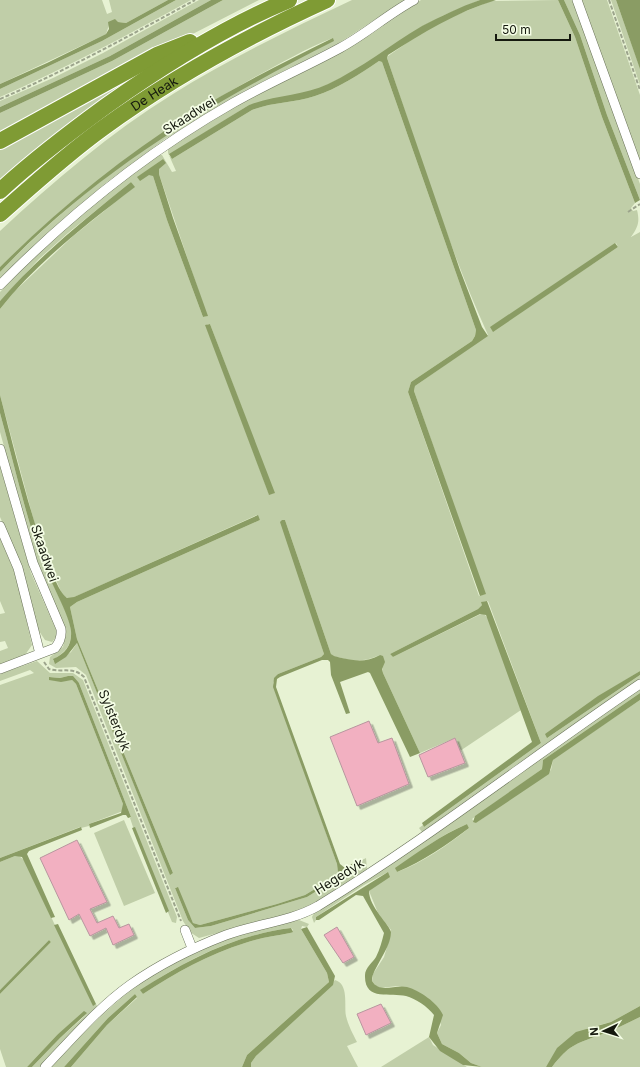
<svg xmlns="http://www.w3.org/2000/svg" width="640" height="1067" font-family="Inter,sans-serif">
  <style>
    .green { fill: #c0cea8; fill-rule: evenodd }
    .water { fill: #8a9c64 }
    .building { fill: #f2b0c1; stroke: #b7969e; filter: url(#shadow) }
    .lines { fill: none; stroke-linecap: round; stroke-linejoin: round }
    .street-casing { stroke: #687157; stroke-width: 10 }
    .highway-casing { stroke: #fff; stroke-width: 18 }
    .path { stroke: #9ca48c; stroke-width: 2; stroke-dasharray: 4 2; stroke-linecap: butt }
    .street { stroke: #fff; stroke-width: 9 }
    .highway { stroke: #7f9b34; stroke-width: 16 }
    .labels { text-anchor: middle; dominant-baseline: central; stroke-width: 3.5; stroke-linejoin: round; paint-order: stroke }
    .street-label { font-size: 13px; fill: #15190e; stroke: #f5fee6 }
  </style>
  <defs>
    <filter id="shadow"><feDropShadow dx="3.5" dy="3.5" stdDeviation="0" flood-color="#0004"/></filter>
  </defs>
  <rect width="100%" height="100%" fill="#e7f2d3"/>
  <path class="green" d="M0,0H102L107,14L112,12L109,0H168L126,23L118,22L109,25L106,34L100,37L0,84Z
    M176,0H191C128,35 66,68 0,97V89L102,41Z
    M199,0H211L110,56L0,107V101L53,78L103,53Z
    M223,0H259L142,60L0,137V113L112,61Z
    M352,0H405L339,43L244,91L165,139L107,182L62,220L0,279V272C55,215 123,160 191,119C237,90 285,64 333,38C306,48 280,64 255,77C161,129 76,192 0,267V231C54,181 110,133 173,94C230,58 291,29 352,0Z
    M421,0H480L442,16L421,27L359,69L314,91L249,105L169,155L172,159L252,110C272,102 294,103 315,96C337,89 360,74 379,61L382,62L476,330L475,336L472,341L411,382L408,392L479,596L485,594L414,391L415,386L488,335C448,247 419,151 387,58L388,56L424,31L444,20L491,1L558,0L575,37L602,117L635,203L631,208L633,211L637,210C640,222 638,227 631,237L640,232V671L590,702L547,738L640,675V679L547,743L422,832L419,828L423,825L424,827L541,743L488,601L482,602V605L478,609L390,654L393,657L483,613L489,619L521,710L460,751L455,738L420,753L383,673L380,655C361,663 353,661 333,656L331,654L285,520H282L324,654L321,657L278,674L273,683L337,864L338,873L333,878L305,895L277,904L200,925L193,923L177,887L175,888L188,920L195,928L211,926L307,897L362,863L360,861L366,858L367,869L311,905L295,912L199,938L190,932L183,921L86,675L76,667L56,668L49,664L50,657L63,647L66,632L32,548L0,432V413C14,463 25,515 43,563C49,579 71,616 71,631C72,646 65,652 53,660L55,663L71,652L77,643L170,874L173,873L77,639L70,607L77,602L260,520L257,515L70,599L63,596L48,562L35,525L0,395V309L14,292L72,237L134,187L131,182L68,233L39,259L0,301V292L55,237L114,188L159,155H162L172,172L176,171L168,153V148L235,107L370,35ZM163,159L159,169V174L207,316L203,317L167,220L153,176L152,174L138,177ZM616,243L618,247L493,331L491,327ZM208,324H210L274,493L269,494L206,326Z
    M564,0H572L578,13L640,184V200L607,115L580,35Z
    M581,0H607L640,95V161Z
    M611,0H616L640,68V85Z
    M160,59L0,181V145Z
    M0,466L31,573L56,630V637L52,642L45,640L37,628L9,537L0,517Z
    M0,538L16,576L32,645L25,655L0,665V651L8,648L5,641L0,642V614L5,613L0,601Z
    M37,661L50,673H73L83,680L177,917L176,923L172,922L133,827L130,818L131,817L79,683L68,676L60,678L50,677L55,681L72,680L76,684L123,804V811L89,824V826L81,828L80,827L0,858V685L34,673L30,670L0,681V674Z
    M640,689V693L543,760L542,769L472,819L476,823L551,770L553,760L556,757L640,700V1006L611,1022L588,1028L546,1067H482L471,1063L459,1053L442,1044L437,1033L441,1025L435,1004L412,989L398,986L380,988L376,986L372,981L373,974L384,957L391,933V930L378,913L369,891L388,872L364,885L316,917V920L314,923L312,917L314,913ZM467,824L469,828C448,845 422,863 397,872L396,870C418,852 440,835 467,824Z
    M124,820L155,893L124,906L94,833Z
    M15,856H19L24,860L93,1005L96,1004L98,1008L40,1067H32L60,1038L87,1014L57,1035L27,1067H6L0,1049V994L51,942L49,940L0,990V862Z
    M299,920L309,924L307,927L302,926L301,929L327,973L329,982L247,1055L242,1067H71L107,1025L137,998L135,994L108,1018L64,1067H51C76,1041 101,1014 130,991C172,956 245,927 299,920ZM291,928L293,930L290,933C275,936 259,938 245,943C209,954 175,973 143,994L141,990C187,959 236,935 291,928Z
    M335,980C349,984 344,1005 346,1016C348,1025 353,1034 357,1042L347,1046L358,1067H251V1063L256,1056Z
    M640,1017V1067H552C569,1045 575,1044 600,1035C614,1030 627,1023 640,1017Z
    M429,1037L433,1045L467,1067H381Z"/>
  <path class="water" d="M168,0H176L102,41L0,89V84L47,63L106,34L109,29L108,22L115,19L118,22L126,23Z
    M211,0H223L112,61L0,113V107L110,56Z
    M480,0H496C456,12 423,33 388,55L387,58L460,270L482,327L488,336L415,386L414,391L486,594L480,596L408,392L411,382L472,341L475,336L476,330L382,62L379,61C360,74 337,89 315,96C294,103 272,102 252,110L172,159L169,154L249,105C275,95 303,96 328,84C362,68 390,45 422,26C441,16 460,7 480,0Z
    M558,0H564L580,35L607,115L640,200L635,203L602,117L575,37Z
    M616,0H640V69Z
    M333,38L334,41C211,103 96,171 0,272V267L4,263C60,208 122,157 189,115C235,87 284,62 333,38Z
    M163,159L166,163L159,169V174L173,218L208,316L203,317L167,220L153,176L149,175L140,181L137,177Z
    M131,182L135,187C87,224 38,261 0,309V301C39,256 85,219 131,182Z
    M615,243L618,247L493,332L490,327Z
    M210,324L275,493L269,495L205,325Z
    M0,395C9,428 46,584 67,598L74,597L258,515L260,520L77,602L70,607L77,639L173,873L170,875L77,643L66,657L55,664L53,659C66,653 72,645 71,631C70,616 49,579 43,563C25,515 14,463 0,413Z
    M282,520H285L331,654L334,656C350,660 364,664 380,655L383,656L385,662L382,669L383,673L420,753L410,757L370,673L368,672L340,682L350,713L346,714L331,675L330,662L328,660H322L280,677L277,679L276,687L340,864L345,868L358,860L362,863L307,897L211,926L195,928L188,920L175,888L178,887L193,923L200,925L277,904L305,895L333,878L338,873L337,864L273,687L274,678L278,674L321,657L324,654L280,522Z
    M487,601L541,743L424,827L422,823L532,742L486,615L480,614L393,657L390,654L478,609L482,605L481,602Z
    M640,671V675L547,738L545,734L598,696Z
    M68,676H73L79,683L131,817L128,818L126,815H123L90,828L89,824L121,813L123,804L76,684L72,680L61,682L49,680V677L60,678Z
    M640,693V700L553,760L549,774L476,823L473,822L475,816L542,769L543,760Z
    M467,824L469,828C447,845 423,861 397,872L395,868C418,852 441,835 467,824Z
    M81,827L82,830L29,851L27,854L55,917L51,918L22,857L15,856L0,862V858Z
    M135,827L169,911L166,913L132,828Z
    M388,872L390,877L369,891C369,907 390,925 391,932C391,949 371,970 372,981C380,994 395,984 407,987C419,990 438,1003 443,1015L437,1033L442,1044L459,1053L471,1063L482,1067L463,1065L440,1051L429,1037L434,1015C427,1006 416,999 406,996C391,992 364,1002 365,975C365,968 373,962 376,957C380,949 382,941 384,933L363,896L356,895L319,920H316V917Z
    M58,924L96,1004L93,1006L54,925Z
    M307,927L335,976L333,985L256,1056L251,1063V1067H242L247,1055L329,982L327,973L301,929Z
    M291,928L293,932L290,933C275,936 259,938 245,943C209,954 175,973 143,994L140,990C187,960 235,935 291,928Z
    M49,940L51,942L0,994V990Z
    M135,994L137,997L107,1025L71,1067H64L108,1018Z
    M640,1006V1017C627,1023 614,1030 600,1035C575,1044 569,1045 552,1067H546L557,1048L576,1032L611,1022Z
    M84,1011L87,1013L60,1038L32,1067H27L57,1035Z"/>
  <path class="building" d="M369,721L378,743L392,738L409,784L357,806L330,737Z
    M455,738L465,763L428,777L419,755Z
    M77,840L107,902L90,909L97,923L113,916L119,928L129,924L134,935L113,945L106,928L90,936L79,914L69,920L40,858Z
    M337,927L354,957L343,963L324,935Z
    M381,1004L391,1023L366,1035L357,1014Z"/>
  <g class="lines">
    <defs>
      <path id="street" d="M577,0L640,174
        M0,285C69,215 147,152 233,103C268,83 305,67 340,48C366,34 388,14 414,0
        M0,449L33,563L61,629C62,637 60,642 55,648L0,669
        M0,526L18,568L40,654
        M185,930L192,948
        M45,1067C72,1039 99,1007 130,985C160,964 192,948 226,935C255,924 290,922 318,906C429,838 532,757 640,684"/>
      <g id="highway">
        <path d="M0,141L157,55L190,42"/>
        <path d="M0,191C33,160 69,133 106,106C164,65 224,27 289,0"/>
        <path id="s1" d="M0,214C34,184 67,154 103,128C173,77 248,36 327,0"/>
      </g>
    </defs>
    <use href="#street" class="street-casing"/>
    <use href="#highway" class="highway-casing"/>
    <path class="path" d="M609,0L640,90
      M0,99C67,70 131,35 195,0
      M628,212L640,204
      M44,662L49,669C63,673 73,666 84,677L181,921"/>
    <use href="#street" class="street"/>
    <use href="#highway" class="highway"/>
  </g>
  <g class="labels">
    <g class="street-label">
      <text stroke="none"><textPath href="#s1" startOffset="196">De Heak</textPath></text>
      <text transform="translate(189 115) rotate(-32)">Skaadwei</text>
      <text transform="translate(45 553) rotate(71)">Skaadwei</text>
      <text transform="translate(115 720) rotate(68)">Sylsterdyk</text>
      <text transform="translate(339 876) rotate(-32)">Hegedyk</text>
    </g>
  </g>
  <g transform="translate(604 1031) rotate(266)" stroke="#f5fee6" stroke-width="3" paint-order="stroke">
  <path d="M0-3L7 15L0 10L-7 15Z" fill="#15190e"/>
  <text y="-6" font-size="11" font-weight="bold" text-anchor="middle" fill="#15190e">N</text>
  </g>
  <path d="M496 34v6h74v-6" fill="none" stroke="#15190e" stroke-width="2"/>
  <text x="502" y="34" font-size="12" fill="#15190e" stroke="#f5fee6" stroke-width="3" paint-order="stroke">50 m</text>
</svg>
